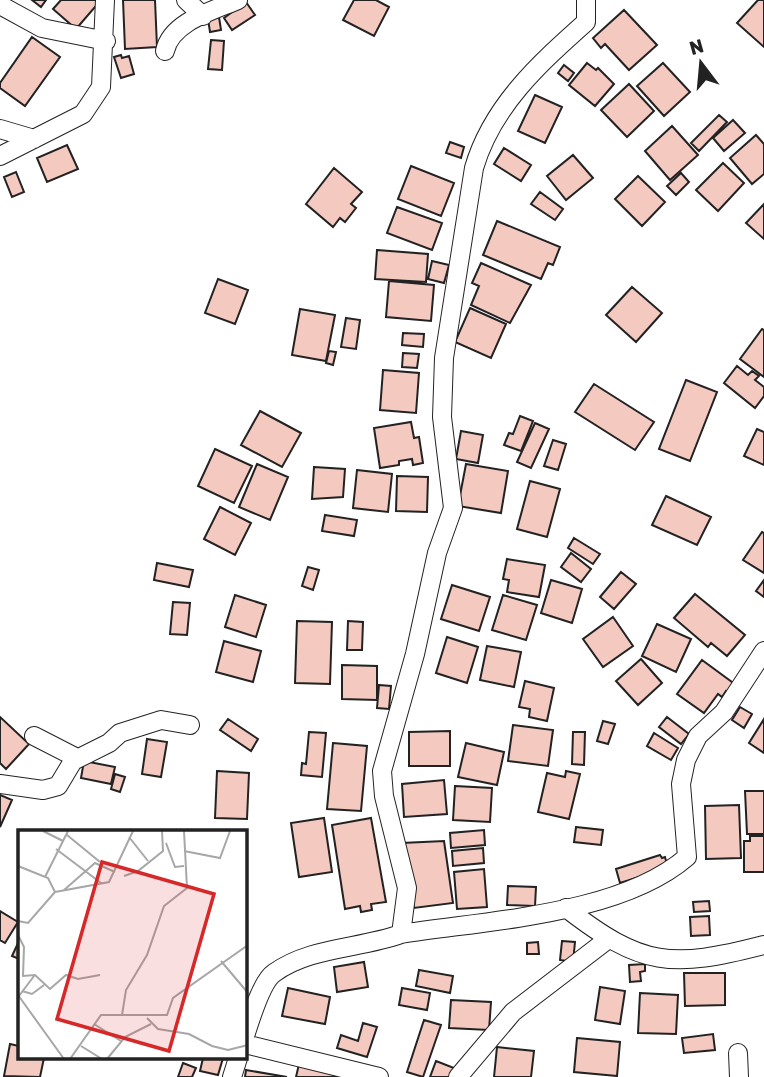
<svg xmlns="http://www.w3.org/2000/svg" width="764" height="1077" font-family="Rubik,sans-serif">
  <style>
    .building { fill: #f3c9c0; stroke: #222; stroke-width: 2 }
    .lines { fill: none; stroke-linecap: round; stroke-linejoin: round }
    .minor-casing { stroke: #222; stroke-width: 20 }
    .minor { stroke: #fff; stroke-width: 18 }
    .inset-road { fill: none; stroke: #a7a7a7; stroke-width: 2 }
    .view { fill: #d62828; fill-opacity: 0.15; stroke: #d62828; stroke-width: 3.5 }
    .inset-edge { fill: none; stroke: #222; stroke-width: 3.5 }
  </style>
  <rect width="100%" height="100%" fill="#fff"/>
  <path class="building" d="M32,0H46L41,7Z
    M61,0H101L76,29L53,9Z
    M123,0H155L157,47L125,49Z
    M354,0H376L389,7L374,36L343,20Z
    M758,0H764V47L737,23Z
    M246,2L255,15L232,30L224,18Z
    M624,10L657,45L629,70L605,44L601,48L593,38Z
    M219,17L221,30L210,32L208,19Z
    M32,37L60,57L25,106L0,88V83Z
    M211,40L224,41L222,70L208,69Z
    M121,55L122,58L129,56L134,74L121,78L114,57Z
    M587,63L596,70L598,68L614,84L595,106L569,85Z
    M663,63L690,92L664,116L637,86Z
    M564,65L574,73L568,81L558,73Z
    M629,84L654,111L627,137L601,110Z
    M535,95L562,107L545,143L518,131Z
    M719,115L727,122L699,151L691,143Z
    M733,120L745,133L724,151L713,138Z
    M672,126L698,155L670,180L645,151Z
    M756,135L764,144V174L752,184L730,158Z
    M450,142L464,147L461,158L446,153Z
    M67,145L78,169L47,182L37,158Z
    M504,148L531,165L521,181L494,164Z
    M573,155L593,178L566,200L547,176Z
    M723,163L744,183L718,211L696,190Z
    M411,166L454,183L441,216L398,199Z
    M334,168L362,192L351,204L356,208L345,222L340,218L333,227L306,204Z
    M16,172L24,192L12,197L4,177Z
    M681,173L689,182L676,195L667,186Z
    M638,176L665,202L642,226L615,199Z
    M540,192L563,209L555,220L531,204Z
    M764,204V239L746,223Z
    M397,207L442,223L432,250L387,233Z
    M497,221L560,247L553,265L548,263L541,279L483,255Z
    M377,250L428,254L426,282L375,279Z
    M432,261L449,265L444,283L428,279Z
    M481,263L531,285L510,323L471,305L479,286L472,283Z
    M218,279L248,290L235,324L205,313Z
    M389,281L434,285L431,321L386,317Z
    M632,287L662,313L636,342L606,315Z
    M470,308L506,324L491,358L455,342Z
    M300,309L335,315L326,361L292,355Z
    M346,318L360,320L356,349L341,347Z
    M762,329L764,330V377L740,359Z
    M403,333L424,334L423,347L402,345Z
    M329,351L336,352L333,365L326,363Z
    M403,353L419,354L417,368L402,367Z
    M737,366L748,375L752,371L759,376L755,380L764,387V396L755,408L724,383Z
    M383,370L419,373L416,413L380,410Z
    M686,380L717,392L690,461L659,449Z
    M594,384L654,422L635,450L575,412Z
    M260,411L301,433L282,467L241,445Z
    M520,416L533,421L521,451L504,445L509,433L513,434Z
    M411,422L414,438L419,437L423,463L413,465L412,459L399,461V465L380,468L374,428Z
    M535,423L549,429L531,468L517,462Z
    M757,429L764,432V465L744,456Z
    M461,431L483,435L478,463L456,459Z
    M553,440L566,444L558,470L544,466Z
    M215,449L252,466L234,503L198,486Z
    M257,464L288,477L270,520L239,507Z
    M466,464L508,471L501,513L458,506Z
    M314,467L345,469L343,497L312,499Z
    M357,470L392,474L388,512L353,508Z
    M397,476L428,477L427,512L396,511Z
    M530,481L560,489L547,537L517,529Z
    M666,496L711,517L697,545L652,525Z
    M220,507L251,523L235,555L204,539Z
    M325,515L357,520L354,536L322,531Z
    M762,532L764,533V573L743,560Z
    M574,538L600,554L593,564L568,548Z
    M571,553L591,569L581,582L561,567Z
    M507,559L545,565L539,597L507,592L509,580L503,579Z
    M157,563L193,570L189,587L154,580Z
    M308,567L319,570L313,590L302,586Z
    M621,572L636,584L614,609L600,597Z
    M551,580L582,589L572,623L541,613Z
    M764,580V597L756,591Z
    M452,585L490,597L479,631L441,619Z
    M695,594L745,635L727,656L711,643L708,647L674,618Z
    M235,595L266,605L256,637L225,627Z
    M503,595L537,605L526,640L492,630Z
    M173,602L190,603L187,635L170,634Z
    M613,617L633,646L603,667L583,639Z
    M297,621L332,622L330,684L295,683Z
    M348,621L363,622L362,650H347Z
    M657,624L691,639L676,672L642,656Z
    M447,637L478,647L467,683L436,673Z
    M224,641L261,651L253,682L216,672Z
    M487,646L521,652L514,687L480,680Z
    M641,659L662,683L638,705L616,681Z
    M702,660L736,685L730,694L726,691L722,697L718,694L704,713L677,694Z
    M342,665L377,666V700L342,699Z
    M525,681L554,688L547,721L529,717L530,709L519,707Z
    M379,685L391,686L389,709L377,708Z
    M740,707L752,714L744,728L732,720Z
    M0,717L29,744L6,769L0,763Z
    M667,717L689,734L681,744L659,727Z
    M228,719L258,739L251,751L220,730Z
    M764,719V753L749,743Z
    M603,721L615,724L608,744L597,741Z
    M513,725L553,730L548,766L508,761Z
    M450,731V766H409V732Z
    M309,732L326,733L322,777L301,775L302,763L306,764Z
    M573,732H585L584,765L572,764Z
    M654,733L678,748L671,760L647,746Z
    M147,739L167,742L161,777L142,774Z
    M333,743L367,746L361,811L327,809Z
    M466,743L504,752L497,785L458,777Z
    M84,761L115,767L111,784L81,778Z
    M217,771L249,773L247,819L215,818Z
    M566,771L580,774L569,819L538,812L547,773L565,777Z
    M115,774L125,777L120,792L111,789Z
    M444,780L447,814L404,817L402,784Z
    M455,786L492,788L490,822L453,820Z
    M745,791H764V834H747Z
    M0,795L12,800L0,827Z
    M739,805L741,858L706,859L705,806Z
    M324,818L332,872L299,877L291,823Z
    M371,818L386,902L371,904L372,910L361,912L360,906L345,909L332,825Z
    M576,827L603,830L601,845L574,842Z
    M484,830L485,845L451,848L450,833Z
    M750,836H764V872H744V841H750Z
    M444,841L453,903L414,908L402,843Z
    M483,848L484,863L453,866L452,851Z
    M660,855L662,858L665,857L668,868L620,883L616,869Z
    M484,869L487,907L457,909L454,872Z
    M508,886L536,887L535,906L507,905Z
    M709,901L710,911L694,912L693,902Z
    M0,911L18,922L5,943L0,940Z
    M709,916L710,935L691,936L690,917Z
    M19,941V959L12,956Z
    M562,941L575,942L573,962L560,960Z
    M538,942L539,954H527V943Z
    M364,962L368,987L337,992L334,967Z
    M645,964V971L640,972L641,981L630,982L629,965Z
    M419,970L453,976L450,993L416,986Z
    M684,973H725V1005L685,1006Z
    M600,987L625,991L620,1024L595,1020Z
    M288,988L330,997L325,1024L282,1016Z
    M402,988L430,993L427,1010L399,1005Z
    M640,993L678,995L676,1034L638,1033Z
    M451,1000L491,1002L489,1030L449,1028Z
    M424,1020L441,1025L423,1077L407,1072Z
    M363,1023L377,1027L367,1057L337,1048L341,1035L358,1041Z
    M713,1034L715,1050L684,1053L682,1038Z
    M577,1038L620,1042L617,1076L574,1072Z
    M10,1044L19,1046V1058H44L40,1077L4,1076Z
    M497,1047L534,1051L531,1077H494Z
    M203,1058H223L218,1075L200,1071Z
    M436,1061L454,1068L450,1077H430Z
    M183,1063L196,1068L192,1077H178Z
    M299,1064L343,1077H296Z
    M246,1070L287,1077H245Z"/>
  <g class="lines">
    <defs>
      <path id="minor" d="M186,0L203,16
        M0,5L42,28L106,41
        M165,51C171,22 212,11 238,0
        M0,129L34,139
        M0,156L83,114L101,87L105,0
        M34,736L73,756V761
        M0,784L43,790L58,786L73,761L109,743L120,733L161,720L190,725
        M566,908C642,967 671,969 764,945
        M401,934L407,888L384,796L382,771L415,654L437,553L453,508L442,417L444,358L474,168C492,106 539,64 586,22V0
        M245,1036C250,1021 261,982 274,973C310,947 359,949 401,934C488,920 620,915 687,857L681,784L686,760L698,736L724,712L764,651
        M245,1044L379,1077
        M738,1053L739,1077
        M232,1077L238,1058
        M458,1077L513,1012L607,940"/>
    </defs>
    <use href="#minor" class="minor-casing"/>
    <use href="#minor" class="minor"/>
  </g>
  <g transform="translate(18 830)">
    <rect width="229" height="229" fill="#fff"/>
    <path class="inset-road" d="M25,1L45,11M49,5L82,32M111,7L130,31M148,13L157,37L166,36M38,19L83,53M166,21L202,28L212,1M0,36L30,48L37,62L10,93L0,91M106,46L120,41L145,21L144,1M27,47L50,1M46,60L77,33L97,42M37,62L91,52L115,1M0,105L6,117L5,146L17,145L32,159L48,145L60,149L82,145M203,131L230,163M4,161L14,164L26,155M0,165L46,229M1,166L16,146M104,185L108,160L129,125L146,76L169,58L166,1M129,188L140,199L171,204L194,216L210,220L230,215M76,194L103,211M63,216L84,229M52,229L83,185H149L155,168L230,115M89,229L107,207L133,194"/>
    <path class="view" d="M84,32L196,64L151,221L39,189Z"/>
    <rect width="229" height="229" class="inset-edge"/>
  </g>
  <g transform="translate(701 63) rotate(344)" stroke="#ffffff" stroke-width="5" paint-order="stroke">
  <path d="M0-5L12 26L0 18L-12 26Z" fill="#222222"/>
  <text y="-10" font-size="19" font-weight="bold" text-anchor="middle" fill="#222222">N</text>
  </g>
</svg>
